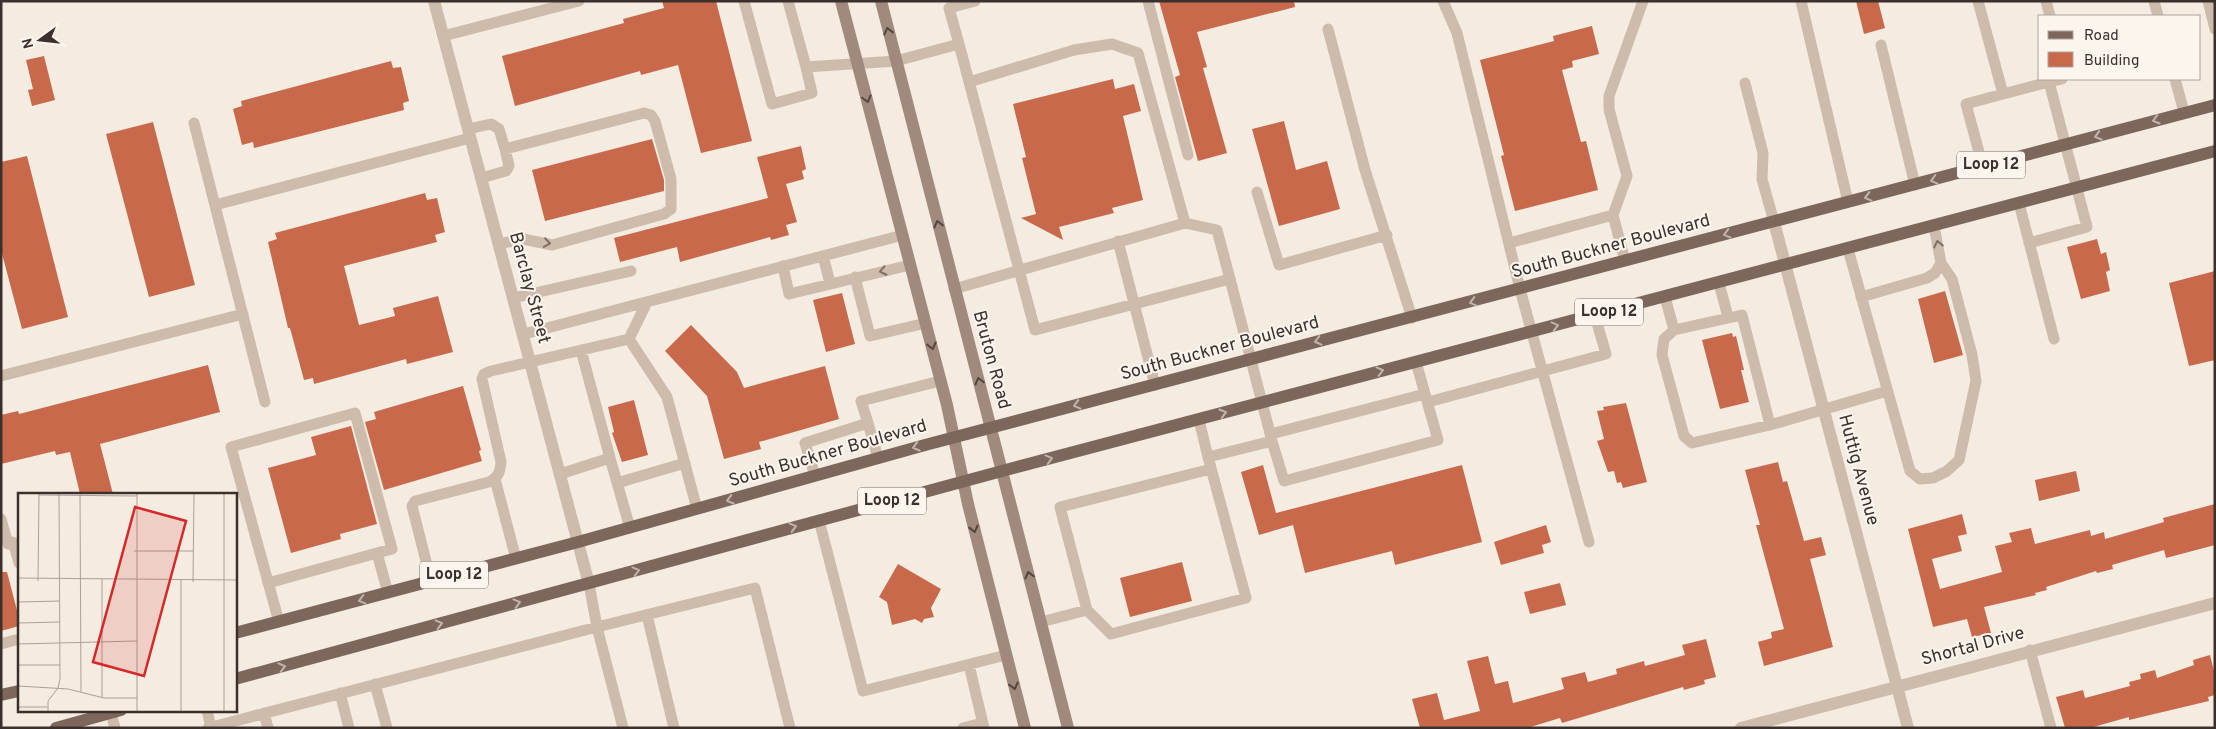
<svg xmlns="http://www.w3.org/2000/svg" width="2216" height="729" font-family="Overpass,sans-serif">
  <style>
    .building { fill: #c8694b }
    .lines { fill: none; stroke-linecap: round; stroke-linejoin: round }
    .service { stroke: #cdbbac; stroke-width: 11 }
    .minor { stroke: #cdbbac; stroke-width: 12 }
    .secondary { stroke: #a18a7d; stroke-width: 12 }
    .primary { stroke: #7d675c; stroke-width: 12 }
    .oneway { stroke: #544640 }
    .oneway2 { stroke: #c2b5ac }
    .oneway3 { stroke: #7d6f65 }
    .labels { text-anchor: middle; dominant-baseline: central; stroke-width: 4; stroke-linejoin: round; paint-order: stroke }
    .shield { fill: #fbf5ee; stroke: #756b66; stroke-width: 1 }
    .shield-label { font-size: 16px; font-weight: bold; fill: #3b302b }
    .street-label { font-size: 18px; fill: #3b302b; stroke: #fbf5ee }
    .inset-road { fill: none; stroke: #aaa098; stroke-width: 1 }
    .view { fill: #d62828; fill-opacity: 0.15; stroke: #d62828; stroke-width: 2.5 }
    .inset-edge { fill: none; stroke: #3b302b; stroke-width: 2.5 }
  </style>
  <rect width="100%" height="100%" fill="#f4ebe1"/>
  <path class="building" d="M662,1H716L752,141L701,153L678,65L641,75L640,71L515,106L502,56L624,23L623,19L664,8Z
    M1159,1H1294L1295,7L1197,32L1207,67L1203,68L1227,153L1198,161L1175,77L1180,75Z
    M1856,1H1878L1885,28L1864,34Z
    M1592,26L1599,54L1572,61L1573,67L1562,70L1581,142L1586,141L1598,190L1515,211L1501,156L1504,155L1480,60L1554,41L1553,36Z
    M44,56L55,100L32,106L28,90L33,89L26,60Z
    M391,61L393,68L401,67L409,101L403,103L404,110L254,148L253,142L242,145L233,109L242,106L241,101Z
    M1113,79L1115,89L1134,84L1141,111L1123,116L1143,200L1112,208L1114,213L1059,227L1063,240L1021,218L1036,214L1022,158L1026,157L1013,104Z
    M1284,121L1296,170L1327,161L1340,209L1279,226L1252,129Z
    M153,122L195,285L149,297L106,134Z
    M652,139L664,180V191L545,221L532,170Z
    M801,146L806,169L802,171L804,179L786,184L797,222L786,225L789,235L771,240L770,237L680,262L677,247L620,262L614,238L768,198L757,157Z
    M27,156L68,317L22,329L1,250V162Z
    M425,193L427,200L437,198L445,232L435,235L437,242L344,266L359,325L395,316L393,308L438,296L453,352L407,364L406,359L314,384L313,378L304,380L290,328H288L268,242L277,239L275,233Z
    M2097,239L2101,254L2106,252L2110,270L2106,272L2110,291L2081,299L2067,247Z
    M2215,271V360L2189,366L2169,283Z
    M1945,291L1963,355L1934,363L1918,299Z
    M842,293L855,344L826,352L813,300Z
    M691,325L737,372L744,388L825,366L839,419L759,442L761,449L724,459L707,396L665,351Z
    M1732,333L1733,337L1736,336L1744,370H1741L1749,402L1720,409L1702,340Z
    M208,365L220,412L100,444L113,494H80L70,452L56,455L55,451L1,464V415L18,411L19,414Z
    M463,386L481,450L479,451L482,461L384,490L365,422L376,419L374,412Z
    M634,400L648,455L622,462L612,433L614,432L608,407Z
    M1626,403L1647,482L1623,488L1621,482L1617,483L1614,471L1608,472L1597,441L1604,439L1597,411L1604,410L1603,407Z
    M351,426L377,524L340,534L341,539L291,553L268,468L316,455L311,437Z
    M1778,462L1783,482L1787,481L1804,541L1821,537L1826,555L1810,559L1833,647L1764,666L1758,642L1772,638L1771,632L1784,629L1756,525H1760L1745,470Z
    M1263,465L1276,513L1462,465L1482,542L1395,565L1392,551L1305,573L1293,525L1259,535L1241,472Z
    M2076,471L2080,491L2039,501L2035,480Z
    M2215,504V545L2166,558L2164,550L2112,565L2113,569L2097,573L2096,571L2046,587L2047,590L2035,593L2036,595L1984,607L1991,633L1972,637L1967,619L1933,627L1908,529L1962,514L1967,534L1958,536L1962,551L1932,559L1940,589L2002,572L1995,546L2012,542L2009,533L2031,528L2035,544L2090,530L2091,536L2104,532L2105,539L2164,522L2163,518Z
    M1546,525L1551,542L1542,545L1544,553L1501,565L1494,542Z
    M1182,562L1192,601L1130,617L1120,578Z
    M898,564L941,589L931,608L934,617L924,619L922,623L915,619L892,625L887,602L879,597Z
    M1,572H7L19,618V626L1,631Z
    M1560,583L1566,605L1530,614L1524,592Z
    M1706,639L1716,677L1704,680L1705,684L1684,690L1683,687L1562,723L1560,718L1527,728H1420L1412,699L1437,693L1444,720L1480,711L1467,661L1488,656L1495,684L1508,681L1513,703L1564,689L1561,678L1585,672L1588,682L1617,674L1616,669L1644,661L1645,666L1685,655L1682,645Z
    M2210,655L2215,675V695L2208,697L2209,701L2129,720V717L2090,728H2065L2056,697L2083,690L2085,698L2130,686L2129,682L2141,679L2140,674L2155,670L2157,678L2194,665L2193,660Z"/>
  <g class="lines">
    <path class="service" d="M744,1L772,104L812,93L806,67
      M788,1L806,67L896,61L959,44L949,8L975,1
      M1148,1L1188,155
      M1443,1L1457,33L1520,289L1589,542
      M1801,1L1848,202
      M1978,1L2003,94L1966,104L1983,167
      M2046,1L2050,16
      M2154,1L2158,16
      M2208,1L2215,29
      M1328,29L1365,170L1412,318
      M443,36L579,1
      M959,44L1035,330L1230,279L1272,441L1208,457L1246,598L1111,634L1087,610L1041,622
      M1881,45L1915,185
      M2175,79L2184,112
      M1745,83L1763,153L1762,179L1774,222
      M2003,94L2049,82
      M194,123L265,402
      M468,129L491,124L499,129L505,149L644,113L651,115L655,121L671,179V209L664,214L552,245L523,239L499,244
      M481,178L506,171L509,166L505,149
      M1257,192L1279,265L1387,235
      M2019,203L2054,339
      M215,205L470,138
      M1185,223L1217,230L1230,279
      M1118,241L1155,385
      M1509,243L1613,215
      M2029,243L2087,227L2049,82L2062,79
      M1848,249L1910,471L1920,479L1933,478L1947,471L1959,460L1976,381L1972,355L1952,279L1941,263L1934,226
      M823,256L830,283
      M1625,261L1613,215L1627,176L1609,109V96L1643,1
      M783,266L789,294L910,265
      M855,277L870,336L926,323
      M1719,283L1728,317
      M954,289L1185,223L1138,53L1112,44L1074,50L969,82
      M1665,297L1674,330L1664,339L1662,355L1684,436L1692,443L1770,425L1887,391
      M1861,297L1927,278L1935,273L1941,263
      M513,298L631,271
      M1674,330L1742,315L1770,425
      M524,334L903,235
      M629,339L647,302
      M581,350L610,458
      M1416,362L1425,394
      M1,376L243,314
      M1428,402L1606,354L1595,316
      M1199,420L1208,457
      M868,423L861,401L940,381
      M1271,434L1425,394L1438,440L1284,481L1272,441
      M560,474L610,458L630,528
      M815,476L805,443L868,423L878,458
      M495,479L516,559
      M617,483L685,463
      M1,519L8,544L13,542L19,563
      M819,520L863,691L1006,655
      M431,581L412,506L415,501L489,482C499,477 500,472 501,462L482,379L484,374L491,371L629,339L667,397L697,509
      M268,583L377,553
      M589,584L597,627L623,728
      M1087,610L1060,507L1211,469
      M647,615L674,728
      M279,622L231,447L355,413L392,549L377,553L388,593
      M1,644L19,639
      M2030,650L2051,728
      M969,665L984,728
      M375,684L387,728
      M340,693L349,728
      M207,710L211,728
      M111,713L115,728
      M264,713L268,728
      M208,728L597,627L755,588L790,728
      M963,728L982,723"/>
    <path class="minor" d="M434,1L589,584
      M1774,222L1908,728
      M1741,728L2215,603"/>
    <path class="secondary" d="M841,1L947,405L968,504L1025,728
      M881,1L1068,728"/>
    <path class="primary" d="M235,633L578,542L925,445L2215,105
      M235,679L1002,471L2215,151
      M1,695L19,691
      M56,728L121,710"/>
  </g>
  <defs><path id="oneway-chevron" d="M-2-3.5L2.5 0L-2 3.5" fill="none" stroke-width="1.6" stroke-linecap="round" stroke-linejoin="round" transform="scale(1.25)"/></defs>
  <g class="oneway">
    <use href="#oneway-chevron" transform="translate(888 31) rotate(-104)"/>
    <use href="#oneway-chevron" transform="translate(867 99) rotate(75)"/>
    <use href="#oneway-chevron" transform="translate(938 224) rotate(-104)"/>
    <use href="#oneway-chevron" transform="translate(932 346) rotate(76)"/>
    <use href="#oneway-chevron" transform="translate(979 381) rotate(-105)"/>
    <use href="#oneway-chevron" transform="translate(974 529) rotate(76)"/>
    <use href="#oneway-chevron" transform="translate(1029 575) rotate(-104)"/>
    <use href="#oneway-chevron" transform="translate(1014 686) rotate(76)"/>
  </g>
  <g class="oneway2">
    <use href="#oneway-chevron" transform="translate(2156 120) rotate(164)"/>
    <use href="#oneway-chevron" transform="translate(2098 136) rotate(164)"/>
    <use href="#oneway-chevron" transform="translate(1934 180) rotate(165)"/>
    <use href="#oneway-chevron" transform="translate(1868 197) rotate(165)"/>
    <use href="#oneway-chevron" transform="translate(1727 234) rotate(165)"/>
    <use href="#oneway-chevron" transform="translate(1473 302) rotate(165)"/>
    <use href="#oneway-chevron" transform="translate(1555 326) rotate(-15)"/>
    <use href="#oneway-chevron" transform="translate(1318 341) rotate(166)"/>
    <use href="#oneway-chevron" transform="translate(1380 371) rotate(-14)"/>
    <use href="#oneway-chevron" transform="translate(1077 405) rotate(165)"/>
    <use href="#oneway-chevron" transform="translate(1223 413) rotate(-16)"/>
    <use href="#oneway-chevron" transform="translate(916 447) rotate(164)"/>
    <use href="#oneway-chevron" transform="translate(1049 459) rotate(-15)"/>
    <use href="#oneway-chevron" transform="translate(730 500) rotate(164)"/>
    <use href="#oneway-chevron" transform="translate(793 527) rotate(-15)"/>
    <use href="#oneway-chevron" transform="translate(636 571) rotate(-15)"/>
    <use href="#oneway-chevron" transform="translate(362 600) rotate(165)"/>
    <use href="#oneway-chevron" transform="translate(517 603) rotate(-15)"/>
    <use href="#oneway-chevron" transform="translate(439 624) rotate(-15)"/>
    <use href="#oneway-chevron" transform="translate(282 667) rotate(-15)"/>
  </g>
  <g class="oneway3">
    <use href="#oneway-chevron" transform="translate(547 243) rotate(8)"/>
    <use href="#oneway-chevron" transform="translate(1938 244) rotate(-102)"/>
    <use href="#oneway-chevron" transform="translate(883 271) rotate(168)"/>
  </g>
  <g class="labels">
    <g class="shield">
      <rect x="1957" y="151.5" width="68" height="27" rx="4"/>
      <rect x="1575" y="298.5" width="68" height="27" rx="4"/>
      <rect x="858" y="487.5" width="68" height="27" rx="4"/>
      <rect x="420" y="561.5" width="68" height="27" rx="4"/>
    </g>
    <g class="shield-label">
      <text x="1991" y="165">Loop 12</text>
      <text x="1609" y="312">Loop 12</text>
      <text x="892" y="501">Loop 12</text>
      <text x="454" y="575">Loop 12</text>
    </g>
    <g class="street-label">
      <text transform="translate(1611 247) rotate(-15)">South Buckner Boulevard</text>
      <text transform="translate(529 288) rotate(75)">Barclay Street</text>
      <text transform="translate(1220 349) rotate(-15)">South Buckner Boulevard</text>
      <text transform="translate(991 360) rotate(75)">Bruton Road</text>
      <text transform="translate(828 454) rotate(-16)">South Buckner Boulevard</text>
      <text transform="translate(1858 470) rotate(75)">Huttig Avenue</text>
      <text transform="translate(1973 647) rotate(-15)">Shortal Drive</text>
    </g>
  </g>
  <g transform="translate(18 493)">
    <rect width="219" height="219" fill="#f4ebe1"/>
    <path class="inset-road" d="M62,0L63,199M206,0V218M21,2L119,3M0,48V0M116,58H175M0,85L219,87M20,88L21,1M175,89L176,0M0,109L42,108M0,130L42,129M0,151L119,148M0,172H42M0,193L50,196L86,205H119M84,204V86M0,214H29M30,218V208L40,195L42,186L41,0M119,218V0M163,218V86"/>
    <path class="view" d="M117,14L168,28L126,183L75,169Z"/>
    <rect width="219" height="219" class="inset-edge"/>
  </g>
  <rect width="2216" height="729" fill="none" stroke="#3b302b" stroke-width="5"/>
  <rect x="2038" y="15" width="162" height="65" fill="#fbf5ee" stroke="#aea6a0"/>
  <rect x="2048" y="31" width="25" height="8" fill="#7d675c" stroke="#aea6a0"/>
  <text x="2084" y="40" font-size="15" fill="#3b302b">Road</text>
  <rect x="2048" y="52" width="25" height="15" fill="#c8694b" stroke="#aea6a0"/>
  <text x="2084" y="65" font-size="15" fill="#3b302b">Building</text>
  <g transform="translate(40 40) rotate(255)" stroke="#fbf5ee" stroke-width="4" paint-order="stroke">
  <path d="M0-4L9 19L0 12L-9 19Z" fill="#3b302b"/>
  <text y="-8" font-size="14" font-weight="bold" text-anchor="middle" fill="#3b302b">N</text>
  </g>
</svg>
